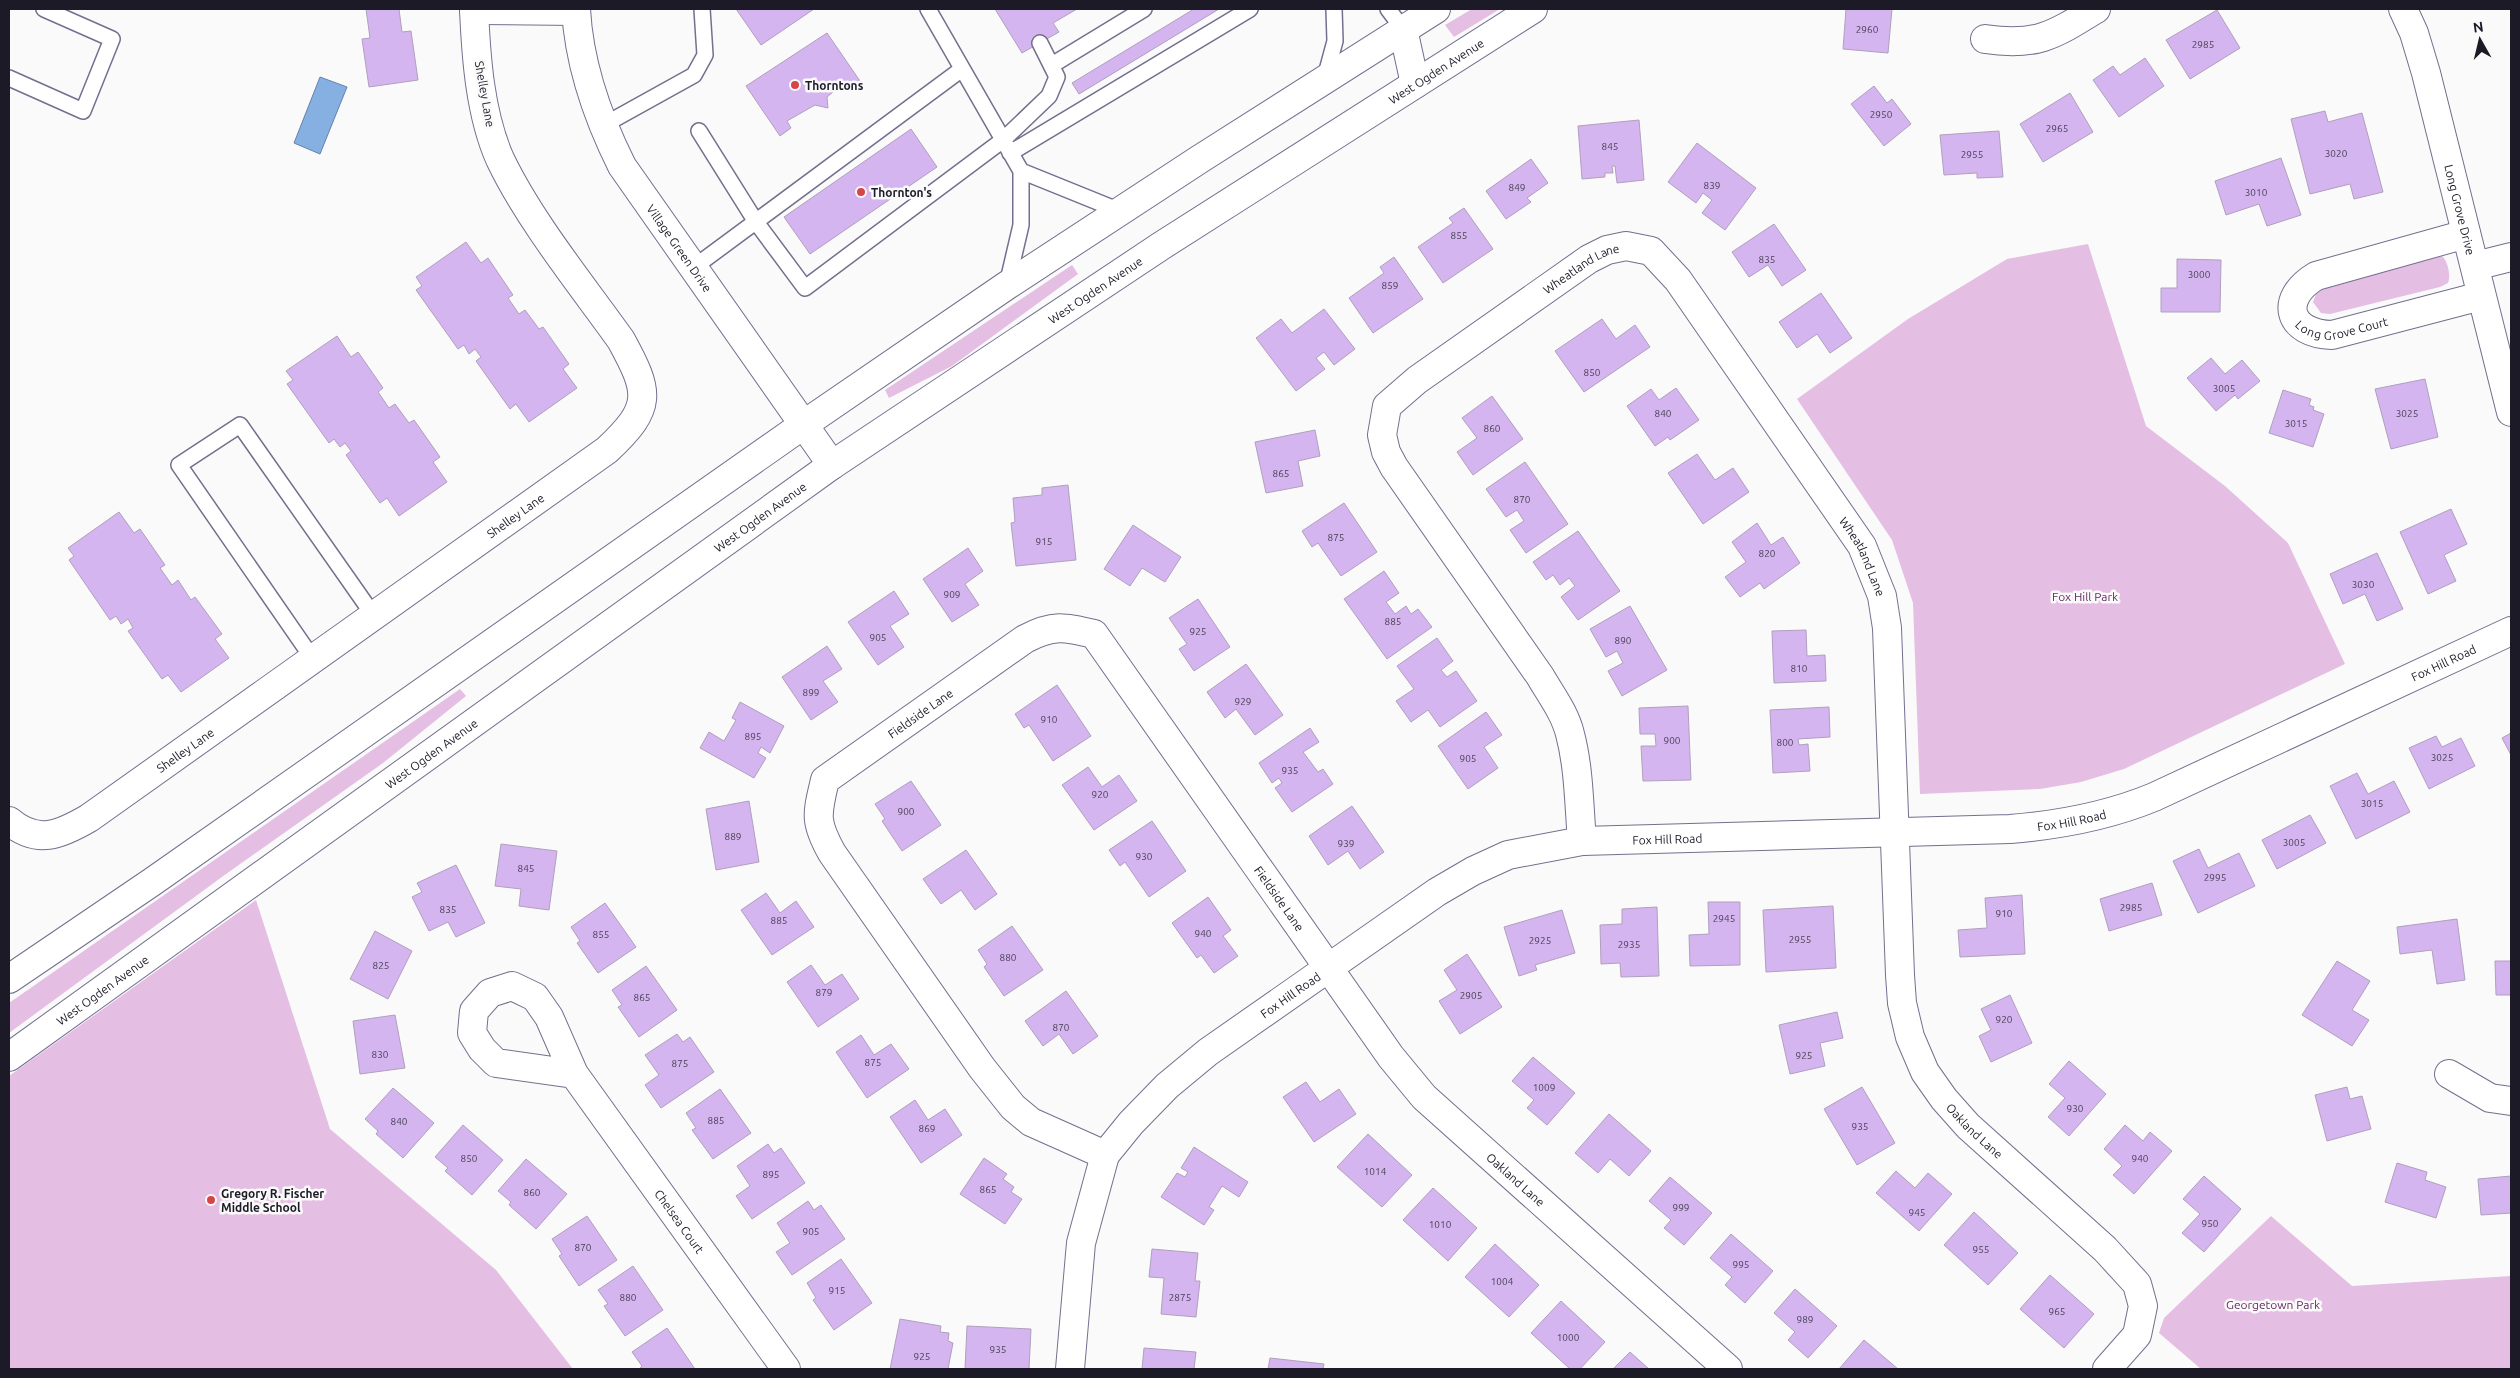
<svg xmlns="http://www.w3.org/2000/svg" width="2520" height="1378" font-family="Ubuntu,sans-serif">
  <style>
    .green { fill: #e5bee3 }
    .water { fill: #86afe2; stroke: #6682aa }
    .building { fill: #d5b5ef; stroke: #b09fbe }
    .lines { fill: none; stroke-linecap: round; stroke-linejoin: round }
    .service-casing { stroke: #736f8e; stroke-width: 18 }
    .minor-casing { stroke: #736f8e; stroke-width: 30 }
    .primary-casing { stroke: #736f8e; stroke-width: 30 }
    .service { stroke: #fff; stroke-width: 15 }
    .minor { stroke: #fff; stroke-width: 28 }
    .primary { stroke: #fff; stroke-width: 28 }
    .poi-dot { fill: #d64648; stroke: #fafafa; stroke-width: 2 }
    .labels { text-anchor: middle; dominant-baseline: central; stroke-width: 5; stroke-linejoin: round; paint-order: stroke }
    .number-label { font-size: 10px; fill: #4a4158 }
    .street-label { font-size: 12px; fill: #1b1a26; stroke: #fafafa }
    .poi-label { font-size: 12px; font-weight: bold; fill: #1b1a26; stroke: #fafafa; text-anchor: start }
    .park-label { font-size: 12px; fill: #662a65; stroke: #fafafa }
  </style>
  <rect width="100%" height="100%" fill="#fafafa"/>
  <path class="green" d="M1472,9H1500L1454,37L1445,25Z
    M2088,244L2146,426L2225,486L2288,543L2345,664L2124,769L2081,782L2040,789L1920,794L1913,603L1892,540L1797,399L1908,319L2007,259Z
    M2442,256C2448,261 2451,276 2448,283L2440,287L2330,314L2321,313L2313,302L2318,289Z
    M1072,265L1078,274L952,366L889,398L885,390Z
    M460,689L466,696L383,763L226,874L9,1033V1003Z
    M256,900L330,1129L496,1270L573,1369H9V1076Z
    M2271,1216L2352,1286L2511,1276V1369H2201L2159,1333L2164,1318Z"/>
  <path class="water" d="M320,77L347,87L320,154L294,143Z"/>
  <path class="building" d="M366,9H399L402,32L411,31L418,80L369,87L362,39L370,38Z
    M736,9H814L761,45Z
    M995,9H1077L1053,23L1059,32L1022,53Z
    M1194,9H1219L1079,94L1072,83Z
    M1846,9H1892L1888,53L1843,49Z
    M2217,10L2240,48L2190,79L2166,40Z
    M827,33L860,81L847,89L844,83L827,97L828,108L815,105L787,121L791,128L780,136L746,86Z
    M2145,58L2164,86L2119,117L2093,80L2113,66L2120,75Z
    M1874,86L1887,103L1892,99L1911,124L1884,146L1851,104Z
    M2070,93L2093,132L2043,162L2020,124Z
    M2325,111L2328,122L2362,113L2383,192L2354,199L2350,184L2310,194L2291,119Z
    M1639,120L1644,180L1617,183L1615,166H1612L1613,173H1605V177L1582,179L1578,126Z
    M911,129L937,167L810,254L784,217Z
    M1999,131L2003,177L1977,178V173L1944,175L1940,135Z
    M1697,143L1756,188L1725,230L1702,213L1712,200L1703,193L1696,203L1668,182Z
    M2281,158L2301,215L2267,226L2259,204L2226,215L2215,181Z
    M1531,159L1548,183L1527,198L1531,202L1506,219L1486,191Z
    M1464,208L1493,249L1443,283L1418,247L1453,223L1449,218Z
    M1774,224L1806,270L1782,286L1768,265L1749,277L1732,252Z
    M466,242L481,263L488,258L513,295L508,298L519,314L525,310L539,329L543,327L569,364L563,369L577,388L529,422L516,404L510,409L476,361L481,357L475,349L469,354L464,345L458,349L416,290L422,286L416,277Z
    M1394,257L1423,299L1373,333L1349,298L1384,273L1380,267Z
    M2177,259L2221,260L2220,312H2161V288H2177Z
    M1821,293L1852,338L1830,353L1817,334L1797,348L1779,322Z
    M1324,309L1355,349L1334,365L1324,352L1316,358L1325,369L1296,391L1256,338L1281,319L1292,333Z
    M1602,319L1616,339L1635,325L1650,347L1584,392L1555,351Z
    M337,336L351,357L358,352L383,388L378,392L389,408L395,404L409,423L414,420L440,457L433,462L447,482L399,516L387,498L380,503L346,455L351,451L345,443L340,447L334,439L329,443L287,384L293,380L286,371Z
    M2211,358L2225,374L2242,360L2260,381L2238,399L2235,395L2216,411L2187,378Z
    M2425,379L2438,437L2391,449L2375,389Z
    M1676,388L1699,420L1670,440L1668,437L1655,446L1627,406L1651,389L1659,400Z
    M2283,390L2311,399L2309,405L2314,407L2313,410L2324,414L2313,447L2269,433Z
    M1492,396L1523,439L1473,475L1457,452L1477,438L1462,418Z
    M1315,430L1320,456L1298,461L1303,486L1266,493L1255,442Z
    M1697,454L1715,480L1733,468L1749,492L1703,524L1668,473Z
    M1525,462L1568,524L1526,553L1510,530L1524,521L1517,510L1506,517L1486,489Z
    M1068,485L1076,560L1016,566L1011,523L1015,522L1013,498L1042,495V488Z
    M1344,503L1377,552L1341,576L1318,543L1312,547L1302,531Z
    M2451,509L2467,544L2444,555L2456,581L2428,594L2400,532Z
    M119,512L134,533L140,529L165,565L160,568L172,585L178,580L191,600L195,597L222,634L215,639L229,658L181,692L168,675L162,679L128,631L133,628L128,619L121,624L116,616L110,620L69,560L74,556L68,548Z
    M1757,523L1771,545L1783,537L1800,563L1764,589L1760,583L1740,597L1725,577L1746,562L1732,542Z
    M1133,525L1181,557L1165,582L1142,568L1130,586L1104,569Z
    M1578,531L1620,591L1578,620L1561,597L1575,586L1569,578L1560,585L1553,575L1546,580L1533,562Z
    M968,548L983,571L965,584L979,605L952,622L923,579Z
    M2377,553L2403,609L2377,621L2365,594L2343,604L2330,574Z
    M1384,571L1399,593L1386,602L1395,614L1406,606L1411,614L1418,609L1432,627L1387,659L1344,599Z
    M894,591L909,614L890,626L904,647L878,665L848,622Z
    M1198,599L1230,647L1194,671L1179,649L1187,644L1169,618Z
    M1630,606L1667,670L1622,696L1608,671L1623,663L1617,651L1606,657L1590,629Z
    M1806,630L1807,656L1825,655L1826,681L1774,683L1772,631Z
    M1437,638L1453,661L1441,670L1447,677L1456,671L1477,701L1440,727L1428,710L1411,722L1396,701L1414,689L1397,666Z
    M827,646L842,669L823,681L838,702L811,720L782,677Z
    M1246,664L1283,715L1255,735L1236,709L1225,718L1207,692Z
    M1057,685L1091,736L1053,761L1029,725L1024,728L1015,714Z
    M740,702L784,726L770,753L761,747L758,753L766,758L754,778L700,748L709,732L724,741L736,720L732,718Z
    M1688,706L1691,780L1643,781L1641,746H1656L1655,734H1640L1639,708Z
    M1829,707L1830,737L1798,739L1799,745L1808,744L1810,771L1773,773L1770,710Z
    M1486,712L1502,735L1484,747L1498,768L1468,789L1438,746Z
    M1310,728L1319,742L1303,752L1318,772L1323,769L1333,784L1292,812L1275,788L1282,783L1279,778L1272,783L1259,763Z
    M2511,733V755L2502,738Z
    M2436,736L2442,747L2461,738L2475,766L2429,789L2409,748Z
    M1088,767L1102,787L1119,775L1137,801L1094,830L1062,785Z
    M2357,773L2368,794L2394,781L2410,812L2356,839L2330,786Z
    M911,781L941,825L902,851L882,821L885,819L875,804Z
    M749,801L759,862L716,870L706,809Z
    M1352,806L1384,852L1360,869L1348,851L1328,865L1309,836Z
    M2310,815L2326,843L2277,869L2262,840Z
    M1152,821L1186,871L1149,897L1125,862L1120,866L1109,850Z
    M501,844L557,851L549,910L519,906L521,889L495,886Z
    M2199,849L2208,868L2239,853L2255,886L2198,913L2173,861Z
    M966,850L997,894L975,910L961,890L941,904L923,879Z
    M456,865L485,923L456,937L448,922L429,931L412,897L422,892L417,883Z
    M2152,883L2162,915L2109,931L2100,899Z
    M766,893L780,913L796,901L814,927L772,955L741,910Z
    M2022,895L2025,954L1960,957L1958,930L1987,928L1985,898Z
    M1208,897L1231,930L1223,936L1238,956L1214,973L1201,955L1197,958L1172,923Z
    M1708,902H1740V965L1690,966L1689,935L1709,934Z
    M605,903L636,947L598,973L577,943L580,941L571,927Z
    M1833,906L1836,968L1766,972L1763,910Z
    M1657,907L1659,976L1621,977L1620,963L1601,964L1600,925L1622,924V909Z
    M1562,910L1575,953L1535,965L1537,970L1519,976L1504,927Z
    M2457,919L2465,980L2437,984L2432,950L2400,954L2397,927Z
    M1012,926L1043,970L1004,996L984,967L987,964L978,950Z
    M375,931L412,951L388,999L350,979Z
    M1467,954L1502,1007L1460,1034L1439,1001L1457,990L1444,970Z
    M2337,961L2370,981L2352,1010L2369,1020L2352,1046L2302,1015Z
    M2495,961H2511V995H2496Z
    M811,965L825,985L842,974L859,999L818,1027L787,982Z
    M646,966L677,1010L639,1037L618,1007L622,1005L612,990Z
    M1066,991L1098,1036L1073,1054L1059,1034L1043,1046L1025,1021Z
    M2010,995L2032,1043L1991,1062L1979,1036L1991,1030L1981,1009Z
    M1837,1012L1843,1038L1820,1043L1825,1066L1790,1074L1779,1025Z
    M395,1015L405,1068L360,1074L353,1021Z
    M677,1034L683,1042L690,1037L714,1072L661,1108L645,1085L659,1075L645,1055Z
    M861,1035L874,1055L891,1044L909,1069L867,1098L836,1052Z
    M1533,1057L1575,1093L1547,1125L1527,1108L1534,1100L1512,1081Z
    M2069,1061L2106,1094L2069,1136L2048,1117L2065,1098L2049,1084Z
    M1306,1082L1320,1102L1339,1089L1356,1114L1314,1142L1283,1097Z
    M1862,1087L1895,1143L1857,1165L1824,1109Z
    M2347,1087L2350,1099L2362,1096L2371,1129L2327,1141L2315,1095Z
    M393,1088L434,1123L403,1158L376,1134L378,1131L365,1119Z
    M720,1089L751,1133L713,1159L692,1130L696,1128L686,1113Z
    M915,1100L928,1120L945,1109L962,1135L921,1163L890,1117Z
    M1609,1114L1651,1151L1629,1176L1610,1159L1598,1173L1575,1153Z
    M463,1125L503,1160L472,1195L445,1171L448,1168L435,1157Z
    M2125,1125L2143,1141L2150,1132L2172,1151L2134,1194L2113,1175L2122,1166L2104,1149Z
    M1368,1134L1412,1175L1382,1207L1337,1167Z
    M768,1144L774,1153L781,1148L805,1183L752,1219L736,1196L750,1186L737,1166Z
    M1194,1147L1248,1182L1239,1197L1222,1186L1209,1207L1214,1210L1204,1225L1161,1197L1177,1173L1185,1177L1188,1172L1181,1168Z
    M984,1158L1007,1174L1003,1179L1014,1187L1011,1192L1022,1199L1005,1224L960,1194Z
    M526,1159L567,1194L536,1229L509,1205L511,1202L498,1191Z
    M2397,1163L2427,1172L2425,1180L2446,1187L2436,1218L2385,1202Z
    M1896,1171L1915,1188L1928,1173L1952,1194L1919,1231L1876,1193Z
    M2204,1176L2241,1209L2204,1252L2182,1233L2200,1214L2183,1199Z
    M2511,1176V1213L2481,1215L2478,1179Z
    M1670,1177L1712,1213L1684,1245L1664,1228L1671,1220L1649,1201Z
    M1433,1188L1477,1228L1448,1261L1403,1220Z
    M808,1201L814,1210L821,1205L845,1239L792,1275L776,1252L790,1243L777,1223Z
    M1974,1212L2018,1253L1988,1285L1944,1245Z
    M587,1216L617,1260L579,1286L559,1256L562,1254L552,1239Z
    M1731,1234L1773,1271L1745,1303L1725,1285L1732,1277L1710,1258Z
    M1495,1244L1539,1285L1509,1317L1465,1277Z
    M1152,1249L1198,1253L1195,1281H1200L1196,1317L1161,1314L1164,1278L1149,1277Z
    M841,1259L872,1303L834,1330L813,1300L816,1298L807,1283Z
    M633,1266L663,1310L625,1336L604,1306L608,1304L598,1290Z
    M2050,1275L2094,1314L2064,1348L2020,1309Z
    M1795,1289L1837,1326L1808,1358L1788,1340L1795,1332L1774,1313Z
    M1561,1301L1605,1342L1580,1369H1570L1531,1333Z
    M900,1319L941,1326L940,1332L949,1333L948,1341L953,1343L948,1369H890Z
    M967,1326L1031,1329L1029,1369H965Z
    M667,1328L695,1369H639L642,1366L632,1352Z
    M1864,1340L1898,1369H1839Z
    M1144,1348L1196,1352L1194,1369H1142Z
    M1630,1352L1649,1369H1613Z
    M1270,1358L1324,1364L1323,1369H1268Z"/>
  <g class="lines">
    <defs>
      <path id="service" d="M928,9L1021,171V225L1007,285
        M1388,9L1403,29
        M1052,65L1144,9
        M9,78L83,111L112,39L44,9
        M1325,78L1335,41L1334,9
        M602,126L694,75L705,55L702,9
        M699,131L756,222L805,288L1003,140L1049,96L1057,77L1040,43
        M1010,153L1250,9
        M1021,171L1120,211
        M693,268L962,69
        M313,659L179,465L240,425L374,616"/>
      <g id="minor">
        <path id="s1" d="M576,9C579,65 597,116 622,166L832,465"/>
        <path id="s2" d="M2403,9L2414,33L2426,73L2511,412"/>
        <path d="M474,10L576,11"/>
        <path d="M1985,39C2036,47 2054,35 2096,9"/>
        <path id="s3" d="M2466,234L2316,276C2278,299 2288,334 2332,335L2481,296"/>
        <path d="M2475,266L2511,257"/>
        <path id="s4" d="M9,821C37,845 60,835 89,818L607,450C653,407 650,393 621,340C581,284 529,220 500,159C480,114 476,57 474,9"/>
        <path id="s5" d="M1582,841C1579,805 1579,768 1570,734C1565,713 1551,695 1540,676L1394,467L1386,452L1382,435L1387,406L1417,380L1589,259L1607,250L1626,246L1651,251L1678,280L1862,546L1882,596L1887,628L1900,975L1902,1003L1910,1037L1925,1072L1944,1099L1968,1126L2105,1249L2137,1284L2143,1306L2137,1335L2107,1369"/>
        <path id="s6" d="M574,1074L496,1063L482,1049L472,1033L474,1011L490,993L512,986L535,997L549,1017L574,1074L786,1369"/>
        <path d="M2449,1074L2490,1098L2511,1101"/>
        <path id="s7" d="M1105,1155L1031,1122L1013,1107L982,1068L832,853C814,821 817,814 825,780L1025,639C1053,624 1065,627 1094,634L1391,1057L1424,1097L1728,1369"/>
        <path id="s8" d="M1070,1369L1081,1243L1105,1155L1131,1123L1167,1086L1208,1052L1437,892L1473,871L1508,855L1582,841L2010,829C2060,825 2108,816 2154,797L2511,631"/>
      </g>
      <g id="primary">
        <path d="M1403,29L1415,84"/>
        <path d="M9,979L152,882L803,425L1006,286L1200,159L1436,9"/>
        <path id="s9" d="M9,1057L832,465L1161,246L1533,9"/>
      </g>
    </defs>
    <use href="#service" class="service-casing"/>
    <use href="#minor" class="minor-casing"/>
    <use href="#primary" class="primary-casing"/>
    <use href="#service" class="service"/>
    <use href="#minor" class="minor"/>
    <use href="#primary" class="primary"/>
  </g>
  <g class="poi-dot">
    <circle cx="795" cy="85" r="5"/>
    <circle cx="861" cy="192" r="5"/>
    <circle cx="211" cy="1200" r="5"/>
  </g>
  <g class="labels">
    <g class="number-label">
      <text x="1867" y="29">2960</text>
      <text x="2203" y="44">2985</text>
      <text x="1881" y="114">2950</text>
      <text x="2057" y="128">2965</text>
      <text x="1610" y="146">845</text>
      <text x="2336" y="153">3020</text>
      <text x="1972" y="154">2955</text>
      <text x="1712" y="185">839</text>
      <text x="1517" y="187">849</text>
      <text x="2256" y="192">3010</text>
      <text x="1459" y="235">855</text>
      <text x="1767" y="259">835</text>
      <text x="2199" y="274">3000</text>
      <text x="1390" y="285">859</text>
      <text x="1592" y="372">850</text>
      <text x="2224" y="388">3005</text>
      <text x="1663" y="413">840</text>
      <text x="2407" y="413">3025</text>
      <text x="2296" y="423">3015</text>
      <text x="1492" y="428">860</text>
      <text x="1281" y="473">865</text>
      <text x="1522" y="499">870</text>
      <text x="1336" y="537">875</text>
      <text x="1044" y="541">915</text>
      <text x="1767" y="553">820</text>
      <text x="2363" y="584">3030</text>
      <text x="952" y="594">909</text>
      <text x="1393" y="621">885</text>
      <text x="1198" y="631">925</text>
      <text x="878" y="637">905</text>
      <text x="1623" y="640">890</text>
      <text x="1799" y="668">810</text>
      <text x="811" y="692">899</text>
      <text x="1243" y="701">929</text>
      <text x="1049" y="719">910</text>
      <text x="753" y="736">895</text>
      <text x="1672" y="740">900</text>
      <text x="1785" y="742">800</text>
      <text x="2442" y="757">3025</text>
      <text x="1468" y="758">905</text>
      <text x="1290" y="770">935</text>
      <text x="1100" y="794">920</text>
      <text x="2372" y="803">3015</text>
      <text x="906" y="811">900</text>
      <text x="733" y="836">889</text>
      <text x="2294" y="842">3005</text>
      <text x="1346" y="843">939</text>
      <text x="1144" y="856">930</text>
      <text x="526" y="868">845</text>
      <text x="2215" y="877">2995</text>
      <text x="2131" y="907">2985</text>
      <text x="448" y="909">835</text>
      <text x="2004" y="913">910</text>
      <text x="1724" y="918">2945</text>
      <text x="779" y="920">885</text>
      <text x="1203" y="933">940</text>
      <text x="601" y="934">855</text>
      <text x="1800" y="939">2955</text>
      <text x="1540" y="940">2925</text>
      <text x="1629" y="944">2935</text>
      <text x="1008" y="957">880</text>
      <text x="381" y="965">825</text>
      <text x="824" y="992">879</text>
      <text x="1471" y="995">2905</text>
      <text x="642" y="997">865</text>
      <text x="2004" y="1019">920</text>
      <text x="1061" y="1027">870</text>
      <text x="380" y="1054">830</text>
      <text x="1804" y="1055">925</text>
      <text x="873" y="1062">875</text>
      <text x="680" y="1063">875</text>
      <text x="1544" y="1087">1009</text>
      <text x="2075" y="1108">930</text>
      <text x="716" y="1120">885</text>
      <text x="399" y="1121">840</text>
      <text x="1860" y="1126">935</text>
      <text x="927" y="1128">869</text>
      <text x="469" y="1158">850</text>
      <text x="2140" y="1158">940</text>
      <text x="1375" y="1171">1014</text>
      <text x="771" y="1174">895</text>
      <text x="988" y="1189">865</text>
      <text x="532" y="1192">860</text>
      <text x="1681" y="1207">999</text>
      <text x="1917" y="1212">945</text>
      <text x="2210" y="1223">950</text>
      <text x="1440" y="1224">1010</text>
      <text x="811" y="1231">905</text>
      <text x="583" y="1247">870</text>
      <text x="1981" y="1249">955</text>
      <text x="1741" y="1264">995</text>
      <text x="1502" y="1281">1004</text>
      <text x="837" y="1290">915</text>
      <text x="628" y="1297">880</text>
      <text x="1180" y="1297">2875</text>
      <text x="2057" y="1311">965</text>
      <text x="1805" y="1319">989</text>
      <text x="1568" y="1337">1000</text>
      <text x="998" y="1349">935</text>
      <text x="922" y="1356">925</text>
    </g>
    <g class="street-label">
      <text stroke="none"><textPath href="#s9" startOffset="1735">West Ogden Avenue</textPath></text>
      <text transform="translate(485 94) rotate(80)">Shelley Lane</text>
      <text stroke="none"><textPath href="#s2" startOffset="209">Long Grove Drive</textPath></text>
      <text stroke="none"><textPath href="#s1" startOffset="265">Village Green Drive</textPath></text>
      <text stroke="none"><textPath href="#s5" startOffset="731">Wheatland Lane</textPath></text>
      <text stroke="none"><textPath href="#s9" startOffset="1330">West Ogden Avenue</textPath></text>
      <text stroke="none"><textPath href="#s3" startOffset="260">Long Grove Court</textPath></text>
      <text stroke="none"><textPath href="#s4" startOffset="610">Shelley Lane</textPath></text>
      <text stroke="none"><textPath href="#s9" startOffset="925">West Ogden Avenue</textPath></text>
      <text stroke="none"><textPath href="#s5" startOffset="1180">Wheatland Lane</textPath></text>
      <text stroke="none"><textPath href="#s8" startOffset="1694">Fox Hill Road</textPath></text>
      <text stroke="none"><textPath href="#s7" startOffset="609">Fieldside Lane</textPath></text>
      <text stroke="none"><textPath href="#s4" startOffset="205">Shelley Lane</textPath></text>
      <text stroke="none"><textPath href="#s9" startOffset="520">West Ogden Avenue</textPath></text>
      <text stroke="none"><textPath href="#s8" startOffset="1289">Fox Hill Road</textPath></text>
      <text stroke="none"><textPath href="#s8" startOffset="884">Fox Hill Road</textPath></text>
      <text stroke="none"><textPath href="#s7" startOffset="1132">Fieldside Lane</textPath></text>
      <text stroke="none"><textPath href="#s9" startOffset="115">West Ogden Avenue</textPath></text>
      <text stroke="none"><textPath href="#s8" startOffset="464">Fox Hill Road</textPath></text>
      <text stroke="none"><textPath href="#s5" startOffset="1782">Oakland Lane</textPath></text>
      <text stroke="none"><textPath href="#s7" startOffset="1501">Oakland Lane</textPath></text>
      <text stroke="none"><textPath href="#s6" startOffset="480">Chelsea Court</textPath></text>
    </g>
    <g class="poi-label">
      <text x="805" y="85">Thorntons</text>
      <text x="871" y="192">Thornton's</text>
      <text x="221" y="1193">Gregory R. Fischer<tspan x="221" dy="14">Middle School</tspan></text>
    </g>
    <g class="park-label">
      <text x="2085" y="596">Fox Hill Park</text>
      <text x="2273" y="1304">Georgetown Park</text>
    </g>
  </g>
  <rect width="2520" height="1378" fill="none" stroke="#1b1a26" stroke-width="20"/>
  <g transform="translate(2480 40) rotate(352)" stroke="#fafafa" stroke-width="4" paint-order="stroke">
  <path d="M0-4L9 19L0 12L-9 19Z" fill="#1b1a26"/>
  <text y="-8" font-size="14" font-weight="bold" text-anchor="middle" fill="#1b1a26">N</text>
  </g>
</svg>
